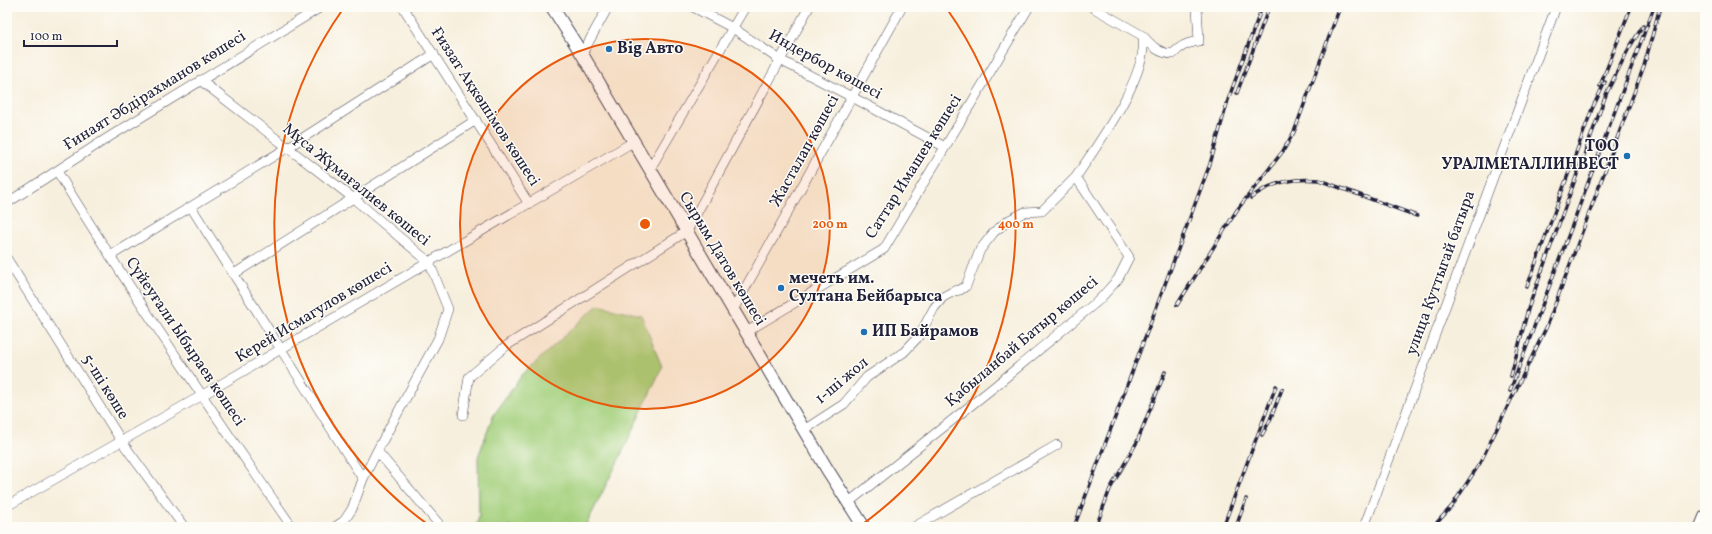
<svg xmlns="http://www.w3.org/2000/svg" width="1712" height="534" font-family="Vollkorn,serif">
  <style>
    .green { fill: #a4d07d; stroke: #63795c }
    .lines { fill: none; stroke-linecap: round; stroke-linejoin: round }
    .minor-casing { stroke: #424153; stroke-width: 10 }
    .major-casing { stroke: #424153; stroke-width: 14 }
    .minor { stroke: #fff; stroke-width: 9 }
    .major { stroke: #fff; stroke-width: 12 }
    .rail-casing { stroke: #22223b; stroke-width: 3.5 }
    .rail { stroke: #fdfcf7; stroke-width: 2; stroke-dasharray: 6; stroke-linecap: butt }
    .ring { fill: none; stroke: #e8590c; stroke-width: 2 }
    .poi-dot { fill: #1f6fb2; stroke: #fdfcf7; stroke-width: 1.5 }
    .labels { text-anchor: middle; dominant-baseline: central; stroke-width: 3; stroke-linejoin: round; paint-order: stroke }
    .poi-label { font-size: 16px; font-weight: bold; fill: #22223b; stroke: #fdfcf7; text-anchor: start }
    .street-label { font-size: 16px; fill: #22223b; stroke: #fdfcf7 }
    .centre { fill: #e8590c; stroke: #fdfcf7; stroke-width: 2 }
    .ring-label { font-size: 12px; text-anchor: middle; font-weight: bold; fill: #e8590c; stroke: #fdfcf7; stroke-width: 3; stroke-linejoin: round; paint-order: stroke }
  </style>
  <rect width="100%" height="100%" fill="#fdfcf7"/>
  <filter id="ink" filterUnits="userSpaceOnUse"><feTurbulence type="fractalNoise" baseFrequency=".025" numOctaves="2"/><feDisplacementMap in="SourceGraphic" scale="8" xChannelSelector="R" yChannelSelector="G"/><feConvolveMatrix kernelMatrix="1 2 1 2 8 2 1 2 1" color-interpolation-filters="sRGB"/></filter>
  <filter id="wash" filterUnits="userSpaceOnUse"><feTurbulence type="fractalNoise" baseFrequency=".012" numOctaves="4" result="noise"/><feDisplacementMap in="SourceGraphic" scale="16" xChannelSelector="R" yChannelSelector="G"/><feGaussianBlur stdDeviation="0.9" result="paint"/><feColorMatrix in="noise" values="0 0 0 0 0 0 0 0 0 0 0 0 0 0 0 0 0 1.4 0 .05"/><feComposite in="paint" operator="in"/></filter>
  <g filter="url(#wash)">
    <rect width="100%" height="100%" fill="#f7efdd"/>
    <path class="green" d="M598,305L641,315L662,367L621,455L585,527H476L479,517L478,457L493,416L522,375Z"/>
  </g>
  <g filter="url(#ink)">
    <g class="lines">
      <defs>
        <path id="minor" d="M403,7L529,204
          M693,7L733,28L780,60L852,97L945,147
          M1092,7L1143,36
          M582,54L608,7
          M200,80L353,198L429,262L448,309L438,339L377,451L363,479L352,509L344,521L335,527
          M650,169L745,7
          M57,171C131,292 211,410 292,527
          M7,203L109,137L321,7
          M191,207L363,479
          M110,256L287,148L434,54
          M7,259L122,442L184,527
          M234,274L476,120
          M733,310L902,7
          M746,332L884,249L1029,7
          M463,415L469,377L506,346L687,231L809,7
          M804,430L844,404L867,377L904,352L919,336L934,308L943,297L954,291L960,290L966,286L980,250L994,232L1009,220L1025,212L1042,211L1076,177
          M377,451L438,523
          M849,502L994,387L1099,300L1118,279L1129,257L1076,177C1097,145 1149,75 1143,36C1153,47 1158,53 1173,54C1181,45 1188,43 1199,41L1197,7
          M7,506L201,396L633,142
          M914,527L1057,445
          M1364,527L1556,7"/>
        <path id="major" d="M552,7L582,54L827,469L864,527
          M1701,527L1705,517"/>
      </defs>
      <use href="#minor" class="minor-casing"/>
      <use href="#major" class="major-casing"/>
      <use href="#minor" class="minor"/>
      <use href="#major" class="major"/>
      <defs>
        <path id="rail" d="M1600,86L1631,7
          M1237,93L1269,7
          M1251,198C1270,182 1295,178 1319,180L1417,216
          M1527,287L1592,109L1605,82
          M1177,305L1237,210L1283,151L1294,132L1340,7
          M1511,376L1528,309L1607,92L1629,48L1643,26
          M1510,391L1654,7
          M1262,435L1270,420L1282,389
          M1074,527L1210,164L1228,100L1262,7
          M1096,527L1110,489L1137,442L1165,372
          M1223,527L1276,386
          M1236,527L1246,499
          M1433,527L1452,506L1480,463L1547,326L1644,66L1660,7"/>
      </defs>
      <use href="#rail" class="rail-casing"/>
      <use href="#rail" class="rail"/>
    </g>
  </g>
  <circle cx="645" cy="224" r="185" fill="#e8590c" fill-opacity=".12"/>
  <g class="ring">
    <circle cx="645" cy="224" r="185"/>
    <path d="M430 526A371 371 0 0 1 343 9M947 9A371 371 0 0 1 860 526"/>
  </g>
  <g class="poi-dot">
    <circle cx="609" cy="49" r="4"/>
    <circle cx="1627" cy="156" r="4"/>
    <circle cx="781" cy="288" r="4"/>
    <circle cx="864" cy="332" r="4"/>
  </g>
  <g class="labels">
    <g class="poi-label">
      <text x="617" y="49">Big Авто</text>
      <text x="1619" y="147" text-anchor="end">ТОО<tspan x="1619" dy="18">УРАЛМЕТАЛЛИНВЕСТ</tspan></text>
      <text x="789" y="279">мечеть им.<tspan x="789" dy="18">Султана Бейбарыса</tspan></text>
      <text x="872" y="332">ИП Байрамов</text>
    </g>
    <g class="street-label">
      <text transform="translate(825 65) rotate(29)">Индербор көшесі</text>
      <text transform="translate(155 91) rotate(-32)">Ғинаят Әбдірахманов көшесі</text>
      <text transform="translate(485 107) rotate(57)">Ғиззат Ақкөшімов көшесi</text>
      <text transform="translate(805 151) rotate(-61)">Жасталап көшесі</text>
      <text transform="translate(914 167) rotate(-58)">Саттар Имашев көшесі</text>
      <text transform="translate(356 185) rotate(39)">Мұса Жұмағалиев көшесі</text>
      <text transform="translate(722 259) rotate(59)">Сырым Датов көшесі</text>
      <text transform="translate(1441 273) rotate(-70)">улица Куттыгай батыра</text>
      <text transform="translate(314 313) rotate(-31)">Керей Исмагулов көшесі</text>
      <text transform="translate(185 342) rotate(56)">Сүйеуғали Ыбыраев көшесi</text>
      <text transform="translate(1022 342) rotate(-40)">Қабыланбай Батыр көшесі</text>
      <text transform="translate(842 381) rotate(-40)">1-ші жол</text>
      <text transform="translate(105 387) rotate(58)">5-шi көше</text>
    </g>
  </g>
  <circle cx="645" cy="224" r="6" class="centre"/>
  <g class="ring-label">
    <text x="830" y="228">200 m</text>
    <text x="1016" y="228">400 m</text>
  </g>
  <rect width="1712" height="534" fill="none" stroke="#fdfcf7" stroke-width="24"/>
  <path d="M24 40v6h93v-6" fill="none" stroke="#22223b" stroke-width="2"/>
  <text x="30" y="40" font-size="12" fill="#22223b" stroke="#fdfcf7" stroke-width="3" paint-order="stroke">100 m</text>
</svg>
